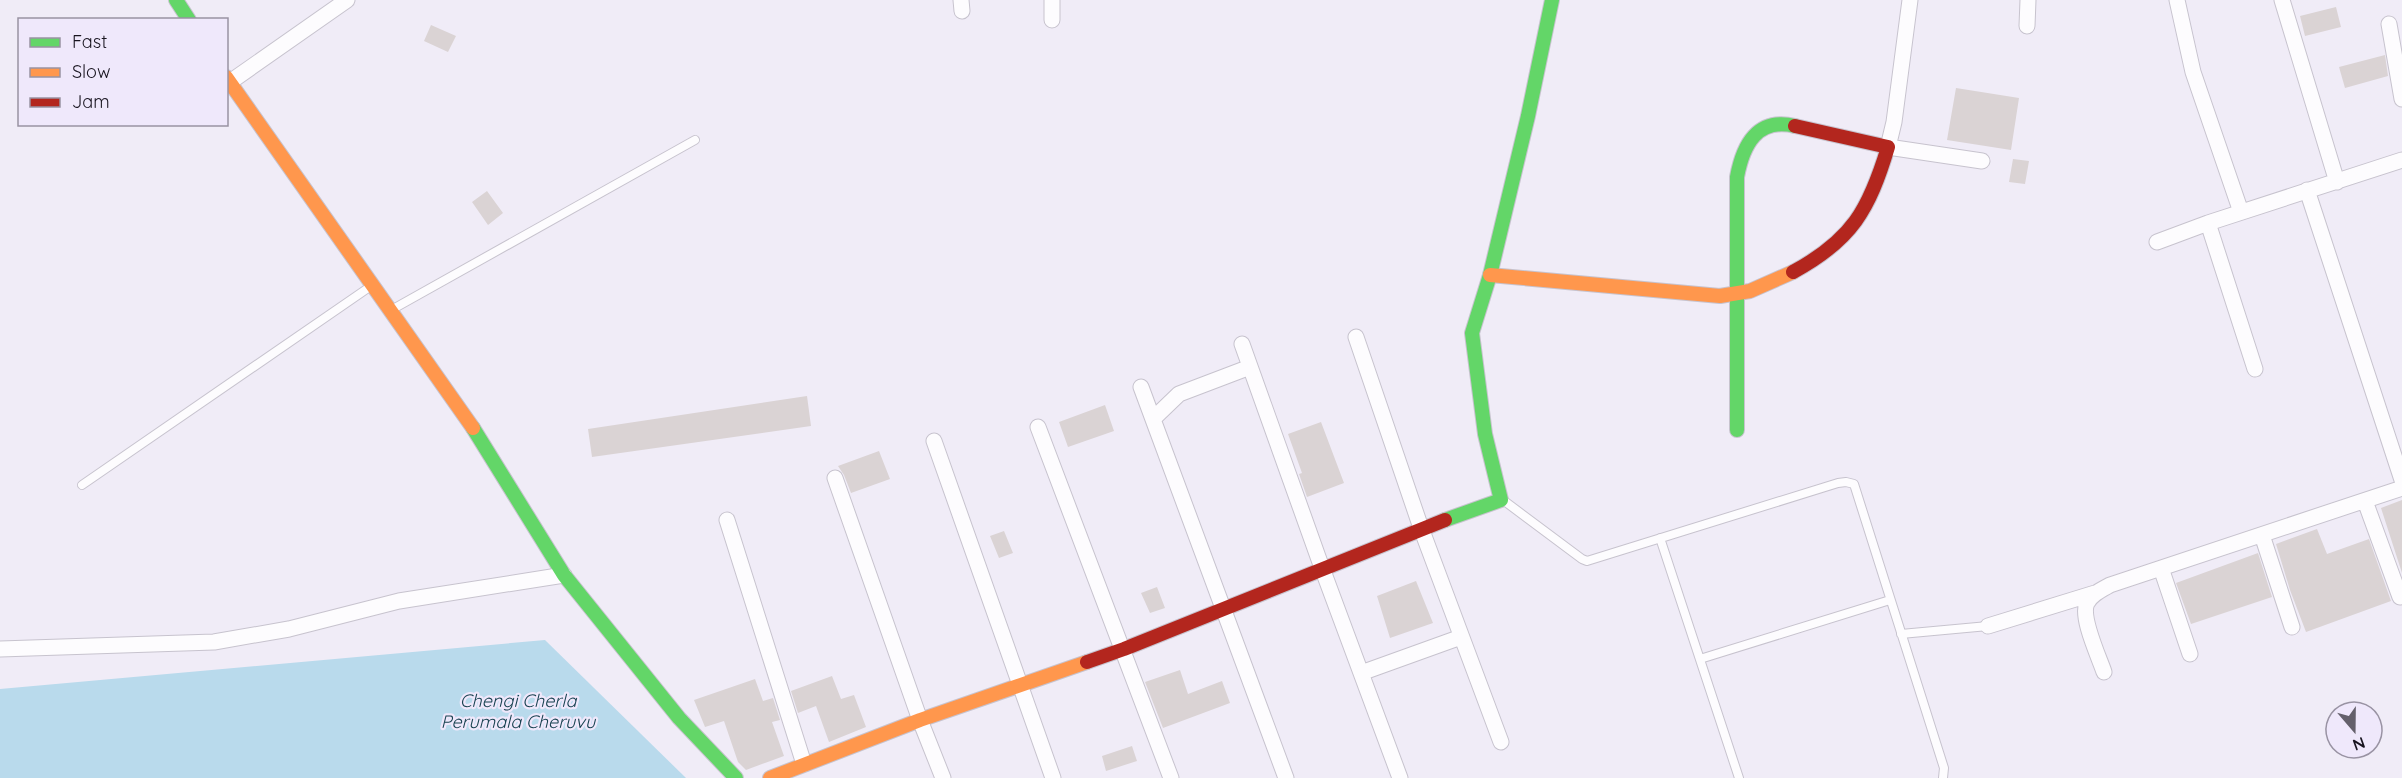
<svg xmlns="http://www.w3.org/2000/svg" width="2402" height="778" font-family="Quicksand,sans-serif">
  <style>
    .water { fill: #b9daec }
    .building { fill: #dad3d4 }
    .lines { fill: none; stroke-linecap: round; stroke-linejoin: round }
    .lane-casing { stroke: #c7c3ce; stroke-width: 10 }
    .street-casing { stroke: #c7c3ce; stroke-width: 17 }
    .fast-casing { stroke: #c7c3ce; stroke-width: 16 }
    .slow-casing { stroke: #c7c3ce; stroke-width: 16 }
    .jam-casing { stroke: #c7c3ce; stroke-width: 16 }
    .lane { stroke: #fdfcfe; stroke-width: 8 }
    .street { stroke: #fdfcfe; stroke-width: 15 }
    .fast { stroke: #63d668; stroke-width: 14 }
    .slow { stroke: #ff974d; stroke-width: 14 }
    .jam { stroke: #b3261e; stroke-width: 14 }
    .labels { text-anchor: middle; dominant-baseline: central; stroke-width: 4.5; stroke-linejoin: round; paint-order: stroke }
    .water-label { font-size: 18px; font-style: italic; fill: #16404f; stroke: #efe8fb }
  </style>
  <rect width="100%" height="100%" fill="#f0ecf7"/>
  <path class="water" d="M545,640L686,778H0V689Z"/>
  <path class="building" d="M2336,7L2341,27L2305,36L2300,16Z
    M431,25L456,36L448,52L424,41Z
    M2385,55L2388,76L2345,88L2339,67Z
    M1956,88L2019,98L2011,150L1947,140Z
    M2013,159L2029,161L2025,184L2009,182Z
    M487,191L503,213L488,225L472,202Z
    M807,396L811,426L592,457L588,429Z
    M1105,405L1114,431L1068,447L1059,422Z
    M1321,422L1344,483L1307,497L1299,474L1302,473L1288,434Z
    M879,451L890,479L851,493L844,475L838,466Z
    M2402,500V573L2381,508Z
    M2317,529L2327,554L2369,539L2391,601L2306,632L2290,590L2276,544Z
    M1004,531L1013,553L999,558L990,536Z
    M2258,553L2272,597L2191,624L2176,583Z
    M1416,581L1433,623L1390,638L1377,596Z
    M1157,587L1165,608L1150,613L1141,593Z
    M1180,670L1188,694L1222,681L1230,703L1163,728L1145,682Z
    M832,676L841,699L854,695L866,727L829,742L816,706L798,713L791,691Z
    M755,679L763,701L773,698L780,720L772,722L784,756L746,770L738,762L724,721L705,727L694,700Z
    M1132,746L1137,761L1106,771L1102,756Z"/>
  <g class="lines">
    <defs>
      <path id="lane" d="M393,309L695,140
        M82,485L371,286
        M1503,500L1582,559L1587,561L1838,483L1846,482L1854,484L1944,768L1943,778
        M1660,538L1739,778
        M1901,634L1988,626
        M1700,659L1890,600"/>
      <path id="street" d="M961,0L962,11
        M1910,0L1894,122L1888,147L1982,161
        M2177,0L2193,72L2241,212
        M2282,0L2337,182
        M1052,20V0
        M2389,24L2402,99
        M2027,26L2028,0
        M230,82L347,0
        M2307,190L2402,480
        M2208,223L2255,369
        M2157,242L2208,223L2402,160
        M1356,337L1421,528L1501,742
        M1242,344L1322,568L1400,778
        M1141,387L1286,778
        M1153,419L1179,394L1250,367
        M1038,427L1171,778
        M934,441L1053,778
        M835,478L920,720L943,778
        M2365,501L2400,597
        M727,520L804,764
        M2262,535L2292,627
        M2161,568L2190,654
        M1988,626L2095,593
        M0,649L214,642L289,629L399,601L564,575
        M2104,672C2099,657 2080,617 2087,603C2092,594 2101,590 2110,585L2402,488
        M1361,673L1461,637"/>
      <path id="fast" d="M176,0L189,20
        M473,428L564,575L679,718L736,778
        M1737,430V177C1743,145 1757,117 1795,126
        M1445,520L1501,500L1485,434L1472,333L1490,275L1528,116L1552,0"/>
      <path id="slow" d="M226,77L473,428
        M1490,275L1720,296L1750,291L1793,272
        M770,778L920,720L1087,662"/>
      <path id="jam" d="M1793,272C1852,240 1869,210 1888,147L1795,126
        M1087,662L1124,649L1445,520"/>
    </defs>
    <use href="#lane" class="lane-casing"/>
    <use href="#street" class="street-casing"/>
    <use href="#fast" class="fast-casing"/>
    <use href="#slow" class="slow-casing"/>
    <use href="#jam" class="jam-casing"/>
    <use href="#lane" class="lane"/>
    <use href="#street" class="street"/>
    <use href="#fast" class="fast"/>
    <use href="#slow" class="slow"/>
    <use href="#jam" class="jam"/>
  </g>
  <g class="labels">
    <g class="water-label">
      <text x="518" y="700">Chengi Cherla<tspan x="518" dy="21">Perumala Cheruvu</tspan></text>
    </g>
  </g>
  <rect x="18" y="18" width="210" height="108" fill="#efe8fb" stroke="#9993a3" stroke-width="1.5"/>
  <rect x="30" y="38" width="30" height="9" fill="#63d668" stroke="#9993a3" stroke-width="1.5"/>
  <text x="72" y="48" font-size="18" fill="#18141f">Fast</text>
  <rect x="30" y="68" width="30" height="9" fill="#ff974d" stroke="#9993a3" stroke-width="1.5"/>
  <text x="72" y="78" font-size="18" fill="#18141f">Slow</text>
  <rect x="30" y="98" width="30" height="9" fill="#b3261e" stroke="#9993a3" stroke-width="1.5"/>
  <text x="72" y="108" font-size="18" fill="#18141f">Jam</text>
  <g transform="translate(2354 730) rotate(160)"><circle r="28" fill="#efe8fb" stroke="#9993a3" stroke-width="1.5"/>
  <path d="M0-4.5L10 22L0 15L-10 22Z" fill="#64606b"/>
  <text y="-9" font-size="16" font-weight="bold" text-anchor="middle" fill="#18141f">N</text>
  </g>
</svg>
